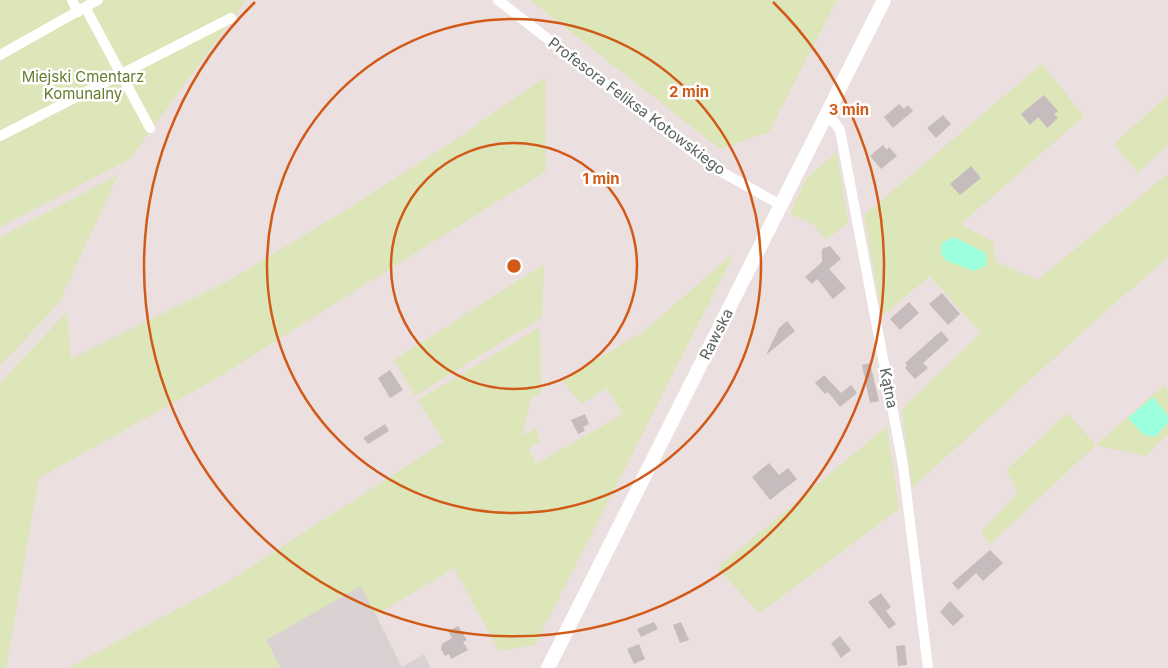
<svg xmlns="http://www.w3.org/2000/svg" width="1168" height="668" font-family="Inter,sans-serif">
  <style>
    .industrial { fill: #dad2d2 }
    .green { fill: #dce6b9 }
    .water { fill: #9cffde }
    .building { fill: #c7bcbd }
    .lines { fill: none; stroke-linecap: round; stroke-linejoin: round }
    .street { stroke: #fff; stroke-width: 10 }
    .secondary { stroke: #fff; stroke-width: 14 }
    .ring { fill: none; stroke: #d25a18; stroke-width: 2.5 }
    .labels { text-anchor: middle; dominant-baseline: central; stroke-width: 5; stroke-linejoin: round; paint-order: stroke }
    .park-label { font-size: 15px; fill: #667c2d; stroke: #fff }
    .street-label { font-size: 15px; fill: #58615f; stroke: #fff }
    .centre { fill: #d25a18; stroke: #fff; stroke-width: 2.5 }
    .ring-label { font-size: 15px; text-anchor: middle; font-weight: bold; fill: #d25a18; stroke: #fff; stroke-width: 5; stroke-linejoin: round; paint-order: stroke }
  </style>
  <rect width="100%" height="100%" fill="#ecdfdf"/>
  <path class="industrial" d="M361,585L402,667L424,654L431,668H280L266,640Z"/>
  <path class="green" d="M0,0H246L130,159L0,227Z
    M530,0H837L769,132L720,149Z
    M1042,64L1084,116L961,224L993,242L996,262L1037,280L1168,174V258L1107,310L912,488L902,409L981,333L930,276L882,316L864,215Z
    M545,77L546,171L212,381L39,478L6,668H0V383L67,312L71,359L228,281L346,210L455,140Z
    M1168,95V145L1138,173L1114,144Z
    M837,152L848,223L826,240L813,224L790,214L806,179Z
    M118,175L59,303L0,366V237Z
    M735,252L535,645L499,651L454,568L376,615L361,586L266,640L280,668H68L224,584L444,442L418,400L540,327L541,393L531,398L522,436L536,428L540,441L529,448L536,464L623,414L607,388L581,404L562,380L644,331Z
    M544,264L542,317L415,396L394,360Z
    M1164,385L1168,390V434L1146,456L1096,445L990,544L981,532L1018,493L1006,470L1067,413L1096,445Z
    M887,426L899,509L760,613L717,568Z"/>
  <path class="water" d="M954,237L985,253L987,265L974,271L945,260L941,253L942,243Z
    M1153,397L1168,416V423L1155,437L1144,435L1128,418Z"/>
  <path class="building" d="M1044,95L1058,111L1054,114L1058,118L1047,128L1038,117L1030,125L1021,114Z
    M899,104L904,109L908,105L913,111L893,128L884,117Z
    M943,115L951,124L936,138L927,128Z
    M883,145L887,150L889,147L897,156L881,169L870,156Z
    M971,166L981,178L960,195L950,184Z
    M830,246L841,259L829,269L846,288L833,299L817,279L812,284L805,277L822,262V249Z
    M942,293L960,314L948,325L929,304Z
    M909,302L919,313L900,330L890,319Z
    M787,321L795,331L766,355L779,328Z
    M941,331L949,340L923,363L928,368L915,379L905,368L907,365L905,363Z
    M870,363L879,401L870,403L862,365Z
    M390,370L403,390L390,398L378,378Z
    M824,375L841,393L851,385L857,393L840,407L828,392L825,394L815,383Z
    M585,414L589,424L583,427L585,431L578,434L571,420Z
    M385,424L389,431L368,444L363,438Z
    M769,463L779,475L788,468L797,479L770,500L752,477Z
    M990,550L1003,563L983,581L976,573L958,590L952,583Z
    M881,593L891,607L886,611L896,624L889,629L868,602Z
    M950,601L964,616L953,626L940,612Z
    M654,622L658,629L641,637L637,629Z
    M681,622L689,640L680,643L673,625Z
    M458,626L467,640L463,642L468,650L451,659L449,654L445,656L441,649L442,644L452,638L448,631Z
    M840,636L851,650L841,658L831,643Z
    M639,644L645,659L634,664L627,649Z
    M905,645L907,665L898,666L896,646Z"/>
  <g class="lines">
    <path class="street" d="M72,0L78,12
      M498,0L699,157L716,169L781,205
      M85,7L150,128
      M0,55L98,0
      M825,117L834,122L840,130L903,465L928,668
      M0,136L231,18"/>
    <path class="secondary" d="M548,668L884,0"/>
  </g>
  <g class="ring">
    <circle cx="514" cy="266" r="123"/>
    <circle cx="514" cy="266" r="247"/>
    <path d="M773 2A370 370 0 1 1 255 2"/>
  </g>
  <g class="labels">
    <g class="park-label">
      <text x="83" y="76">Miejski Cmentarz<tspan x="83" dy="17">Komunalny</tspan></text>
    </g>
    <g class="street-label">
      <text transform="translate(637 106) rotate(37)">Profesora Feliksa Kotowskiego</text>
      <text transform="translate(716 334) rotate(-63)">Rawska</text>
      <text transform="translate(889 388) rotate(79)">Kątna</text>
    </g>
  </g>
  <circle cx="514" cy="266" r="8" class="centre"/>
  <g class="ring-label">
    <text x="689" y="97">2 min</text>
    <text x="849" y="115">3 min</text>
    <text x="601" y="184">1 min</text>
  </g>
</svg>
